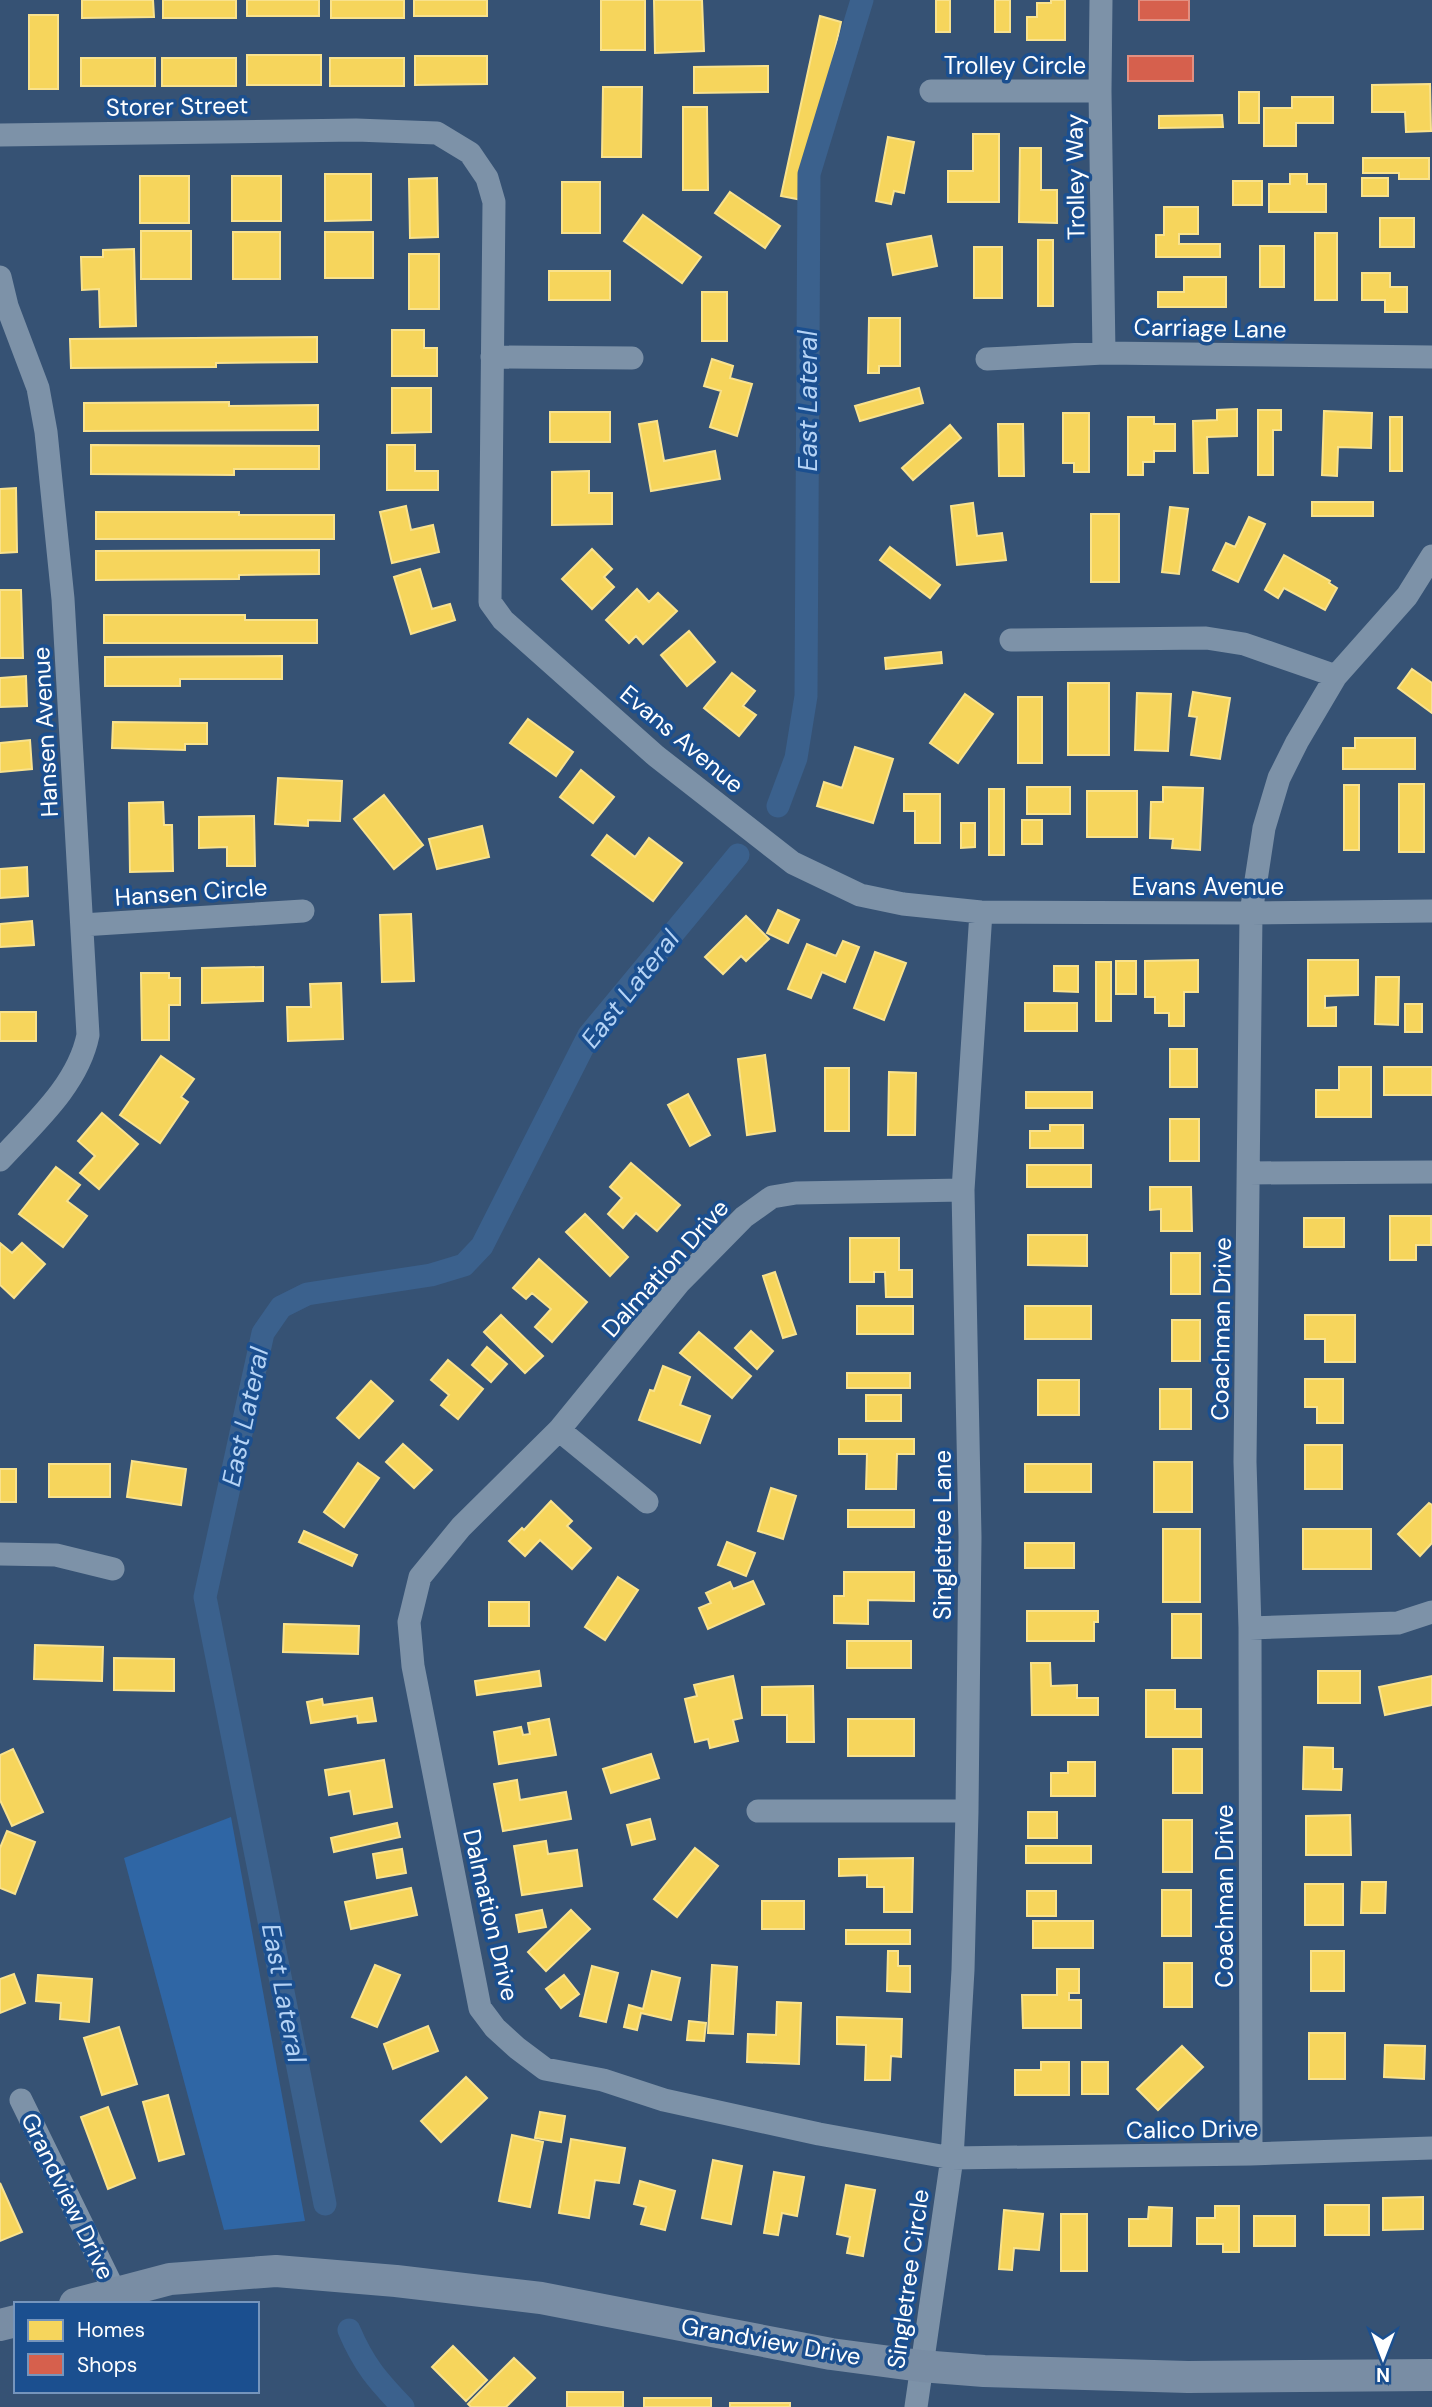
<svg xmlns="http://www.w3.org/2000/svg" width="1432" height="2407" font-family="'DM Sans',sans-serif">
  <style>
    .green { fill: #2f66a5 }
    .homes { fill: #f6d55c; stroke: #f9e28d; stroke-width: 2 }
    .shops { fill: #d6604d; stroke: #e29082; stroke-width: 2 }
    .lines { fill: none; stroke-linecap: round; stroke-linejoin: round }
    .canal { stroke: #3b618d; stroke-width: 23 }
    .street { stroke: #7d92a8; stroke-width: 23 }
    .secondary { stroke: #798da4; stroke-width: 32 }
    .labels { text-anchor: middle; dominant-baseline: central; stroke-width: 7; stroke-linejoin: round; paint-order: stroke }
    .street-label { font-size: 24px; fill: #fff; stroke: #1b4f8f }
    .water-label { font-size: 26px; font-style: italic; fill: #b5d3f5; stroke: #1b4f8f }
  </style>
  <rect width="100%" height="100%" fill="#365274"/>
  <path class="green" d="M231,1817L305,2221L224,2230L124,1858Z"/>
  <path class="homes" d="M82,0H153L154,17L82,18Z
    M163,0H236V18H163Z
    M247,0H319V16H247Z
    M331,0H404V18H331Z
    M414,0H487V16H414Z
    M601,0H645V50H601Z
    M654,0H702L704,51L655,53Z
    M936,0H950V32H936Z
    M995,0H1010V32H995Z
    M1051,0H1065V40H1027V17H1037V3H1051Z
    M29,15H58V89H29Z
    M820,16L841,22L802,200L781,196Z
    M247,55H321V85H247Z
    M415,56H487V84L415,85Z
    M81,58H155V86H81Z
    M162,58H236V86H162Z
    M330,58H404V86H330Z
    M768,66V92L694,93V67Z
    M1430,84L1431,131L1406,132L1405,112H1372V85Z
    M603,87H642L641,157H602Z
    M1239,92H1259V123H1239Z
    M1292,97H1333V123H1296V146H1264V108H1292Z
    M683,107H707L708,190H683Z
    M1222,115L1223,127L1159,128V116Z
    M973,134H999V202H948V171H973Z
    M888,137L914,142L904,193L894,191L891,204L876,201Z
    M1020,148H1041V190H1057V223L1019,222Z
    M1363,158H1429V179H1399V173H1363Z
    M325,174H371V220L325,221Z
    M1290,174H1307V184H1326V212H1269V184H1290Z
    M140,176H189V223H140Z
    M232,176H281V221H232Z
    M437,178L438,237L410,238L409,179Z
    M1362,178H1388V196H1362Z
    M1233,181H1262V205H1233Z
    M562,182H600V233H562Z
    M730,192L780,226L765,248L715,213Z
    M1164,207H1198V234H1179V244H1220V257H1156V235H1164Z
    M643,215L701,257L682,283L624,241Z
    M1380,218H1414V247H1380Z
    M141,231H191V279H141Z
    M233,232H280V279H233Z
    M325,232H373V278H325Z
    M1315,233H1337V300H1315Z
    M931,236L937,266L893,275L887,244Z
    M1038,240H1053V306H1038Z
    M1260,246H1284V287H1260Z
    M974,247H1002V298H974Z
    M134,249L136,326L100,327L99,289L82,290L81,257H103V250Z
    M409,254H439V309H409Z
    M549,271H610V300H549Z
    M1362,273H1390V287H1407V312H1385V300H1362Z
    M1184,277H1226V307H1158V292H1184Z
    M702,292H727V341H702Z
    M869,318H900V366H879V373H868Z
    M392,330H424V348H437V376H392Z
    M317,337V362L216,363V367L71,368L70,339Z
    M712,359L733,366L730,378L752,384L737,436L710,427L721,391L704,386Z
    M392,388H431V432L392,433Z
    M919,388L923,403L860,421L855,406Z
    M229,402V406L318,405V430L84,431V403Z
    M1237,409V436L1207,437L1208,473H1194L1193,421L1217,420V410Z
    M1258,410H1281V430H1273V475H1258Z
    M1324,411L1372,413L1371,448L1338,447L1337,476L1322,475Z
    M550,412H610V442H550Z
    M1063,413H1089V472H1074V463H1063Z
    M1128,417H1154V424H1175V451H1154V462H1143V475H1128Z
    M1390,417H1402V471H1390Z
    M657,421L664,461L715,451L720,479L651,491L639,424Z
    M998,424H1023L1024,476H999Z
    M950,425L961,438L913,480L902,468Z
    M91,445L319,446V469H234V475L91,474Z
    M387,445H415V471H438V490H387Z
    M589,471V493H612V524L552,525V472Z
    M16,488L17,552L0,553V489Z
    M1312,502H1373V516H1312Z
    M973,503L977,536L1002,533L1006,560L957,565L951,506Z
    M406,506L411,530L433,525L439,552L392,563L380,512Z
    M1170,507L1188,509L1179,574L1162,572Z
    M96,512H239V515H334V539H96Z
    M1091,514H1119V582H1091Z
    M1249,517L1265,524L1238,582L1213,570L1226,543L1235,547Z
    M890,547L940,585L930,598L880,560Z
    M592,549L612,569L604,577L614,587L592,609L562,579Z
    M319,550V574L239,575V579L96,580V551Z
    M1284,555L1330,581L1329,583L1337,588L1325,610L1284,588L1278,598L1265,590Z
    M420,569L432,609L450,604L455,620L411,634L394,577Z
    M637,589L649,602L658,593L677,611L643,644L636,636L629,643L606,620Z
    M0,590H21L23,658H0Z
    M104,615H245V620H317V643H104Z
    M689,631L715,662L687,686L661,655Z
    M941,652L942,663L886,669L885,658Z
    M282,656V679H180V686H105V657Z
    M1412,669L1432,683V713L1398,688Z
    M732,673L755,691L743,706L756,715L739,736L704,708Z
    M26,676L27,706L0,707V678Z
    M1068,683H1109V755H1068Z
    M1193,692L1230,698L1220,759L1191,755L1197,717L1189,716Z
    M1137,693L1171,694L1168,751L1135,750Z
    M965,694L993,714L958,763L930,743Z
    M1018,697H1042V763H1018Z
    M528,719L573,752L556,776L510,743Z
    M113,722L207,723V744H185V750L112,748Z
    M1355,738H1415V769H1343V748H1355Z
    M30,740L32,769L0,772V743Z
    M855,747L893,759L873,823L817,806L824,782L842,788Z
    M581,770L614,797L593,823L560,797Z
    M278,778L342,781L340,821L308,820V826L275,824Z
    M1399,784H1424V852H1399Z
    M1344,785H1359V850H1344Z
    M1027,787H1070V814H1027Z
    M1163,787L1203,788L1200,850L1172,848L1173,839L1150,838L1151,802H1163Z
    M989,789H1004V855H989Z
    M1087,791H1137V837H1087Z
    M904,794H940V843H915V811H904Z
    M384,795L423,845L394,869L354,819Z
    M163,802L164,825H172L173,871L130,872L129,803Z
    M254,816L255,866H227V847L199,848V817Z
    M1022,820H1042V844H1022Z
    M961,823H975V847L961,848Z
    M482,826L489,857L437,869L429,839Z
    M607,835L635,857L649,838L682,863L653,901L592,855Z
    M27,867L28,896L0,898V869Z
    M778,910L799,920L788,943L767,933Z
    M411,914L414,981L382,982L380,915Z
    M746,916L769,939L746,961L741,956L723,974L705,957Z
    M32,921L34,945L0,947V924Z
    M843,941L859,947L845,982L822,972L811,998L788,989L807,944L836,956Z
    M875,952L906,963L884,1020L854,1008Z
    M1198,960V992H1184V1026H1169V1013H1155V997H1145V961Z
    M1308,960H1358V995L1325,996V1008L1336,1007V1026H1308Z
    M1116,961H1136V994H1116Z
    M1096,962H1111V1021H1096Z
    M1054,966H1078V992L1054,991Z
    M263,967V1001L202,1003V968Z
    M141,973H169V978H180V1005H169V1040H142Z
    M1376,977H1399L1398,1025L1375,1024Z
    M341,983L343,1039L288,1041L287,1007H311L310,984Z
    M1025,1003H1077V1031H1025Z
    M1405,1004H1422V1032H1405Z
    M0,1012H36V1041H0Z
    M1170,1049H1197V1087H1170Z
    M765,1055L775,1131L747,1135L738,1059Z
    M161,1056L194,1079L181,1097L188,1102L160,1143L120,1115Z
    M1339,1067H1371V1117H1316V1090H1339Z
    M1384,1067H1432V1095H1384Z
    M825,1068H849V1131H825Z
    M889,1072L916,1073L915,1135H888Z
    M1026,1092H1092V1108H1026Z
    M688,1094L710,1135L690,1146L668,1105Z
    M102,1113L138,1144L99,1189L80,1173L95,1156L78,1141Z
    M1170,1119H1199V1161H1170Z
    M1050,1125H1083V1148H1030V1131H1050Z
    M631,1163L680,1205L657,1231L636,1213L623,1228L608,1214L622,1198L610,1187Z
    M1027,1165H1091V1187H1027Z
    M56,1167L80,1185L67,1201L87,1216L63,1247L19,1214Z
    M1150,1187H1191L1192,1231H1161V1209L1150,1210Z
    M585,1214L628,1257L610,1276L566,1232Z
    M1390,1216H1431V1245H1416V1260H1390Z
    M1304,1218H1344V1247H1304Z
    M1028,1235H1087V1266L1028,1265Z
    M850,1238H899V1270H912V1297H886L885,1272H874V1282H850Z
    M0,1243L12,1253L22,1243L45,1264L14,1298L0,1285Z
    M1171,1253H1200V1294H1171Z
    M539,1259L587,1302L552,1342L535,1327L551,1309L532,1293L526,1299L513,1288Z
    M775,1272L796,1334L783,1338L763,1276Z
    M857,1306H913V1334H857Z
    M1025,1306H1091V1339H1025Z
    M501,1315L543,1356L525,1373L484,1332Z
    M1305,1315H1355V1362H1325V1339H1305Z
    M1172,1320H1200V1361H1172Z
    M751,1331L773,1351L757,1369L735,1348Z
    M699,1332L751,1376L732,1398L680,1353Z
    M487,1347L507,1364L491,1382L472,1365Z
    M448,1360L483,1389L458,1419L441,1405L449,1395L431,1380Z
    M663,1366L690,1377L680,1405L710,1416L700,1443L639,1420L650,1390L654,1391Z
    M847,1373H910V1388H847Z
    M1305,1379H1343V1423H1317V1407H1305Z
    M1038,1380H1079V1415H1038Z
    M371,1381L393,1401L359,1438L337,1418Z
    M1160,1389H1191V1429H1160Z
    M866,1395H901V1421H866Z
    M839,1439H914V1454H897L896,1489H866L867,1454H839Z
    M403,1444L432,1470L414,1488L386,1462Z
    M1305,1445H1342V1489H1305Z
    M132,1461L186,1469L181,1505L127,1497Z
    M1154,1462H1192V1512H1154Z
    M358,1463L379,1478L344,1527L324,1512Z
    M49,1464H110V1497H49Z
    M1025,1464H1091V1492H1025Z
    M0,1469H16V1502H0Z
    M771,1488L796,1496L783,1539L758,1531Z
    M551,1501L572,1521L567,1526L591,1548L572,1569L540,1540L525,1556L509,1541L522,1528L524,1530Z
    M1429,1503L1432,1505V1543L1420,1556L1398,1534Z
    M848,1510H914V1527H848Z
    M1163,1529H1200V1602H1163Z
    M1303,1529H1371V1569H1303Z
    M304,1531L357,1555L352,1566L299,1542Z
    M727,1542L755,1553L746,1576L718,1565Z
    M1025,1543H1074V1568H1025Z
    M844,1572H914V1601L868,1600V1624L834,1623V1596H844Z
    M618,1577L638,1590L605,1640L585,1627Z
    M753,1581L764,1604L708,1629L699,1608L711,1603L706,1593L730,1582L733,1589Z
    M489,1602H529V1626H489Z
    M1027,1611H1098V1622H1094V1641H1027Z
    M1172,1614H1201V1658H1172Z
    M284,1624L359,1626L358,1654L283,1652Z
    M847,1641H911V1668H847Z
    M35,1645L103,1647L102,1681L34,1679Z
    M114,1658L174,1659V1691L114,1690Z
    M1031,1663H1050L1051,1686L1077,1685V1698H1098V1715H1032Z
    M539,1671L541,1686L477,1695L475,1681Z
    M1318,1671H1360V1703H1318Z
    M733,1676L742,1718L733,1720L738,1741L710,1748L708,1739L695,1742L685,1699L697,1696L694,1685Z
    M1432,1676V1705L1385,1715L1379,1687Z
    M813,1686L814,1742H787V1715H762V1687Z
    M1146,1690H1175V1709H1201V1737H1146Z
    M372,1698L376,1721L358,1723L357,1716L311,1723L307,1702L322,1699L323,1705Z
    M549,1719L556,1755L499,1764L494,1732L521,1727L523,1735L530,1734L528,1723Z
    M848,1719H914V1756H848Z
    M1304,1747L1333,1748V1769H1342L1341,1790L1303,1789Z
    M13,1749L43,1812L12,1826L0,1800V1755Z
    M1173,1749H1202V1793H1173Z
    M651,1754L659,1778L611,1793L603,1769Z
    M384,1760L392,1807L354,1814L350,1791L329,1795L325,1770Z
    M1068,1762H1095V1796H1051V1773H1068Z
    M517,1780L520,1800L566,1792L571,1819L503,1831L494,1784Z
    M1028,1812H1057V1838H1028Z
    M1350,1815L1351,1855H1306V1816Z
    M650,1819L655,1839L632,1845L627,1825Z
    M1163,1820H1192V1872H1163Z
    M397,1823L400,1837L334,1852L331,1838Z
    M7,1831L35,1842L15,1894L0,1888V1848Z
    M546,1841L548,1854L577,1850L582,1886L522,1895L514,1846Z
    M1026,1846H1091V1863H1026Z
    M695,1848L718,1866L677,1917L654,1899Z
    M402,1849L406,1873L377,1878L373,1854Z
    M913,1858L912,1912H884V1887H867V1875L839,1876V1859Z
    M1362,1882H1386L1385,1913H1361Z
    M1305,1884H1343V1925H1305Z
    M411,1888L417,1915L351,1929L345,1902Z
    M1162,1890H1191V1936H1162Z
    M1027,1891H1056V1916H1027Z
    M762,1901H804V1929H762Z
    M542,1910L546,1927L519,1932L516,1915Z
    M571,1910L590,1929L546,1971L528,1952Z
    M1033,1921H1093V1948H1033Z
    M846,1930H910V1944H846Z
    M888,1951H898V1966H910V1992L887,1991Z
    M1311,1951H1344V1991H1311Z
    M1164,1963H1192V2007H1164Z
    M375,1965L400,1975L377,2027L352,2017Z
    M712,1965L737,1967L733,2034L708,2033Z
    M592,1966L618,1973L606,2022L580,2016Z
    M1057,1969H1079V1993H1069V2000H1081V2028H1023L1022,1995H1057Z
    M652,1971L680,1978L671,2020L641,2013L637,2030L624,2027L629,2005L643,2009Z
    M14,1974L25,2003L0,2013V1979Z
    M38,1975L92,1979L89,2022L60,2019L61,2003L36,2001Z
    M564,1975L579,1994L561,2008L546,1989Z
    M777,2002L801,2003L799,2064L747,2062L748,2034L776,2035Z
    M837,2017L902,2019L901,2057L891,2056L890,2080H865L866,2045L837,2044Z
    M689,2021L706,2023L704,2041L687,2040Z
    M428,2026L438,2051L393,2069L384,2044Z
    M119,2027L137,2084L102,2095L84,2038Z
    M1309,2033H1345V2079H1309Z
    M1385,2045L1425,2046L1424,2079L1384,2077Z
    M1182,2046L1203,2067L1158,2110L1137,2089Z
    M1041,2062H1069V2095H1015V2070H1041Z
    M1082,2062H1108V2094H1082Z
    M466,2077L487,2098L441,2142L421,2121Z
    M168,2095L184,2154L159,2161L143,2102Z
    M108,2107L135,2178L108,2189L81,2117Z
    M540,2112L565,2116L561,2142L535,2138Z
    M512,2135L543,2142L530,2207L499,2201Z
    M571,2139L625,2148L619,2183L595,2180L589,2218L559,2213Z
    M713,2160L742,2166L731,2224L702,2218Z
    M774,2172L804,2177L797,2216L782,2213L778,2235L764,2233Z
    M640,2181L675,2191L665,2230L641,2224L646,2207L634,2204Z
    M0,2183L22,2232L0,2241Z
    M846,2185L875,2190L863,2256L847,2253L850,2237L837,2234Z
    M1423,2197V2229L1383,2230V2198Z
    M1325,2205H1369V2235H1325Z
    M1215,2206H1239V2252H1223V2244H1197V2218H1215Z
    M1149,2207L1172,2208L1171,2246H1129V2219H1148Z
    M1004,2210L1043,2214L1039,2250L1014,2248L1012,2270L999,2269Z
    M1061,2214H1087V2271H1061Z
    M1254,2216H1295V2246H1254Z
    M453,2346L487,2380L466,2401L432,2367Z
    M514,2358L535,2378L506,2407H471L468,2404Z
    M567,2392H623V2407H567Z
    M644,2398H711V2407H644Z
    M730,2403H790V2407H730Z"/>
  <path class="shops" d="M1139,0H1189V20H1139Z
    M1128,56H1193V81H1128Z"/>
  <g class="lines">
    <path class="canal" d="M778,806L796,758L806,696L809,174L862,0
      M325,2204L205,1597L263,1333L281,1307L307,1294L431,1275L464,1265L482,1246L589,1035L738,855
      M349,2330C364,2365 377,2380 403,2407"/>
    <path class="street" d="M1101,0L1100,91L1104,353
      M931,91H1100
      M0,135L356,130L437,133L470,153L487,178L494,202L490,602L503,620L656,756L793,863L860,895L903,904L981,912L1251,913L1432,911
      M0,277L7,306L38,388L46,432L63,599L88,1035C78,1085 34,1123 0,1160
      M492,357L632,358
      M987,359L1104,353L1432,357
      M1011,640L1206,638L1244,644L1336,676
      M82,925L303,911
      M1249,1173L1432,1172
      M963,1190L796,1193L772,1197L744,1217L679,1283L559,1430L461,1527L420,1577L409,1622L413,1666L480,2008L495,2028L517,2048L545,2069L603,2080L664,2100L819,2134L952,2158L1251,2154L1432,2148
      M559,1430L647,1502
      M0,1554L56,1555L113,1569
      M1250,1628L1398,1623L1432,1612
      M758,1811H967
      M21,2100L115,2292
      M1251,2154L1250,1628L1245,1462L1251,913L1264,828L1279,778L1297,742L1336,676L1407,596L1432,556
      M916,2407L952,2158L963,1970L967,1811L970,1537L963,1190L981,912"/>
    <path class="secondary" d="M75,2304L170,2279L276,2271L396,2281L541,2298L831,2354L921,2366L984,2371L1188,2377L1432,2375
      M0,2325L16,2321"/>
  </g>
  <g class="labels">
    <g class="street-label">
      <text x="1015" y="65">Trolley Circle</text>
      <text transform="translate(177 106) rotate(-1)">Storer Street</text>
      <text transform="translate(1075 177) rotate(-91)">Trolley Way</text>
      <text transform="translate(1210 328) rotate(1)">Carriage Lane</text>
      <text transform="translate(45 732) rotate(-93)">Hansen Avenue</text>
      <text transform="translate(682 739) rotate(40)">Evans Avenue</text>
      <text x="1208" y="886">Evans Avenue</text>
      <text transform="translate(191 892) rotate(-4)">Hansen Circle</text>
      <text transform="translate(665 1268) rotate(-48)">Dalmation Drive</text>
      <text transform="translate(1221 1329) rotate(-89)">Coachman Drive</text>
      <text transform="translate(942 1535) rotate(-90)">Singletree Lane</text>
      <text transform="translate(1224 1896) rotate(-90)">Coachman Drive</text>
      <text transform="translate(491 1915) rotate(77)">Dalmation Drive</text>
      <text transform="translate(1192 2129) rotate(-1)">Calico Drive</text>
      <text transform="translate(68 2196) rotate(64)">Grandview Drive</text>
      <text transform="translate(908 2279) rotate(-82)">Singletree Circle</text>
      <text transform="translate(771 2341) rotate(10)">Grandview Drive</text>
    </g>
    <g class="water-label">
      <text transform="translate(808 401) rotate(-90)">East Lateral</text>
      <text transform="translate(630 989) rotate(-52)">East Lateral</text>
      <text transform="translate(245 1417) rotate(-78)">East Lateral</text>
      <text transform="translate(284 1993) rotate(79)">East Lateral</text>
    </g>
  </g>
  <rect x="14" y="2302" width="245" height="91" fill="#1b4f8f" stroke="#7695bc" stroke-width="2"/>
  <rect x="28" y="2320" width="35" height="21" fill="#f6d55c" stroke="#7695bc" stroke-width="2"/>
  <text x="77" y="2337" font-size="21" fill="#ffffff">Homes</text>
  <rect x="28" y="2354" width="35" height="21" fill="#d6604d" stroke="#7695bc" stroke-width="2"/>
  <text x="77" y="2372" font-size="21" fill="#ffffff">Shops</text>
  <g transform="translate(1383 2358) rotate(180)" stroke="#1b4f8f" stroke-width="5" paint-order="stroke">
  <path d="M0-5L12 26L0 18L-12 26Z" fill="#ffffff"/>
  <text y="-10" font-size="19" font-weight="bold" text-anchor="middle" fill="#ffffff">N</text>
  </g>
</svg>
